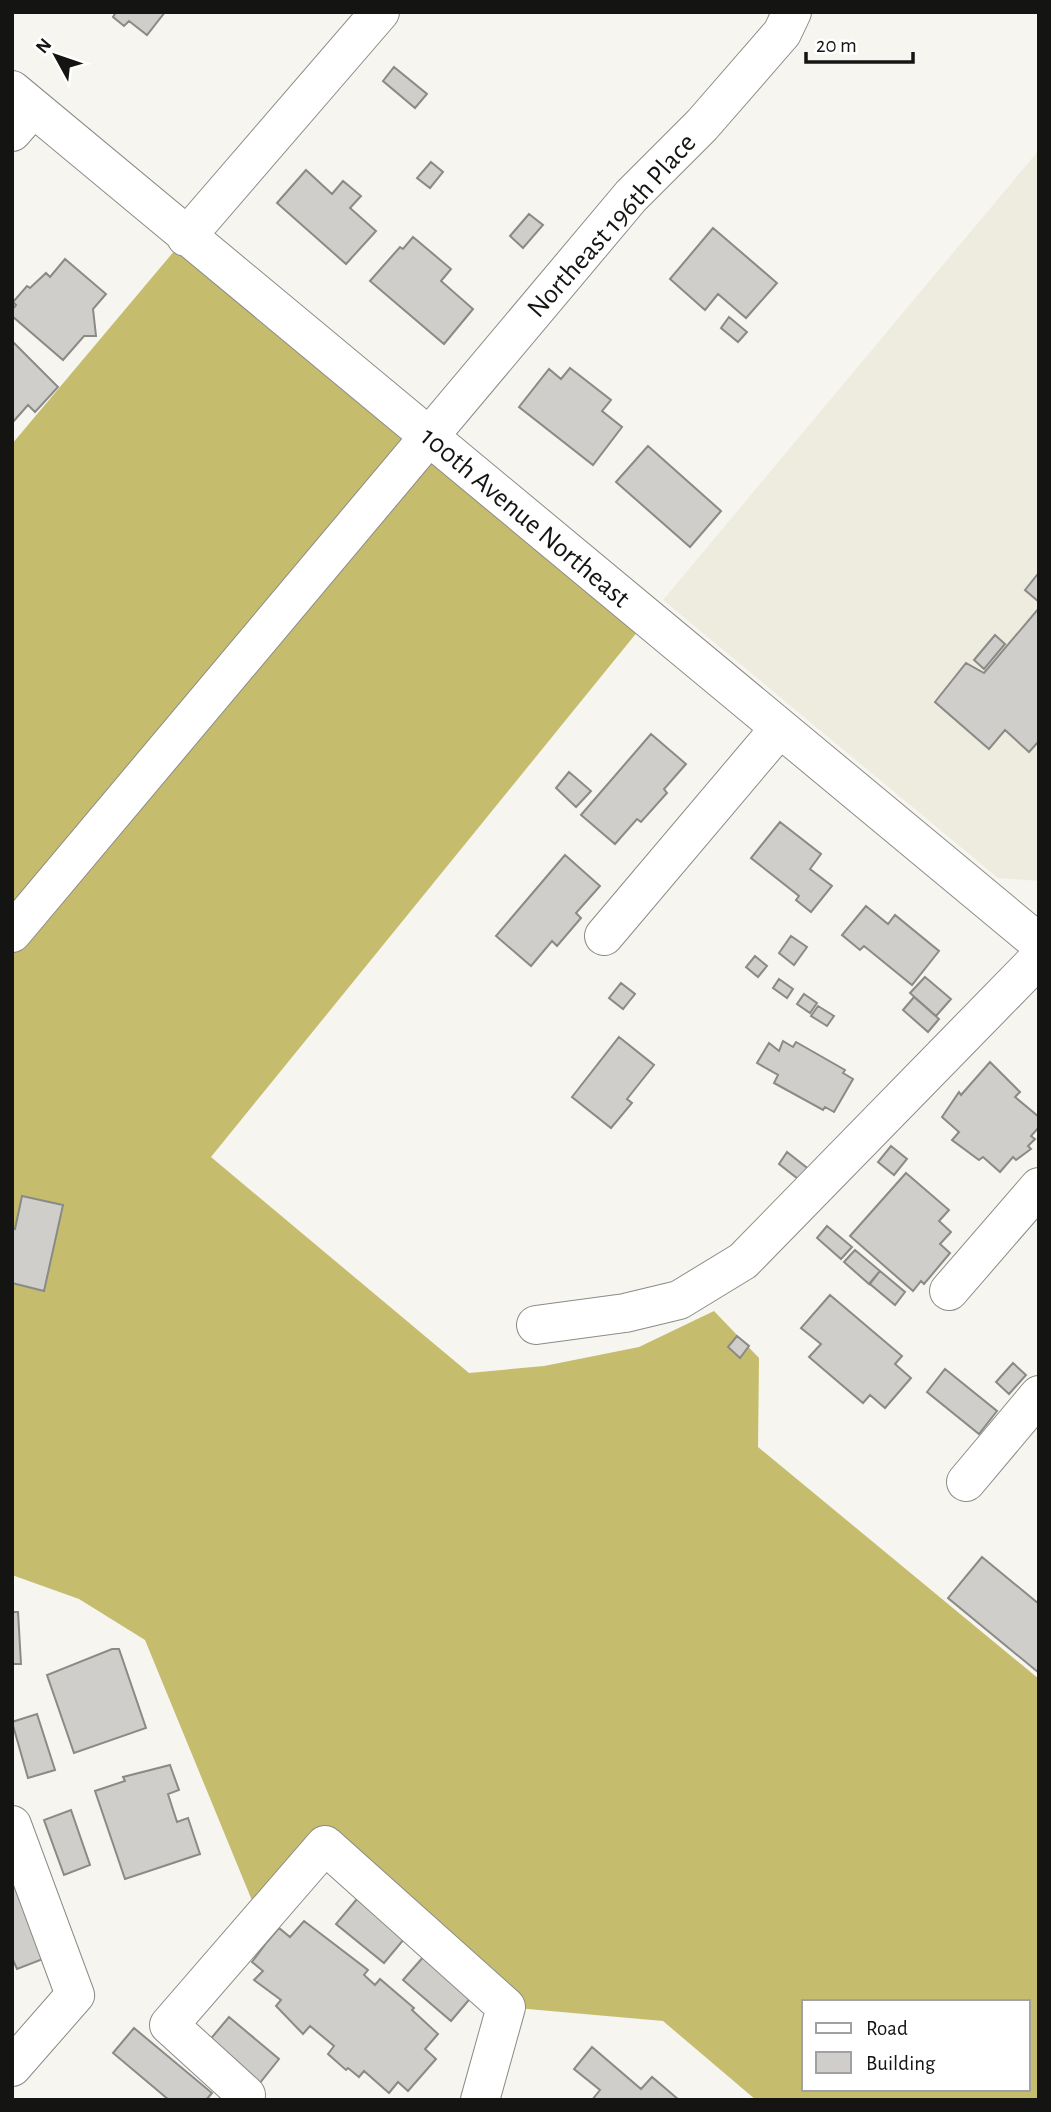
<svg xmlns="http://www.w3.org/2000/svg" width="1051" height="2112" font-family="'Alegreya Sans',sans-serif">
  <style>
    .built { fill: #edecdf }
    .forest { fill: #c5bd6d; fill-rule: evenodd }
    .building { fill: #cfceca; stroke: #8a8a86; stroke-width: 2 }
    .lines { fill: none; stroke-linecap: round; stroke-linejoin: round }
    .minor-casing { stroke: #8c8b87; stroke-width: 40 }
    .minor { stroke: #fff; stroke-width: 38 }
    .labels { text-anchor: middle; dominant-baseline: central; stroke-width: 6; stroke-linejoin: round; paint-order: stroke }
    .street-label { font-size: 28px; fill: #141413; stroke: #fff }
  </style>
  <rect width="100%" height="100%" fill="#f6f5f0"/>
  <path class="built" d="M1039,150V881L998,878L663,600Z"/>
  <path class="forest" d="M186,237L647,620L211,1157L469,1373L544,1366L639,1347L714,1311L759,1358L758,1447L1039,1679V2100H756L663,2021L506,2007L326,1845L260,1920L145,1640L79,1599L12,1575V444ZM804,2002H1028V2089H804Z"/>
  <path class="building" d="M116,12H165L147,35L129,21L124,26L113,17Z
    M394,67L427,94L415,108L383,81Z
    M431,162L443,172L430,188L417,178Z
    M306,170L332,194L343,181L361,196L350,208L376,231L346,264L277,203Z
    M529,214L543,225L523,248L510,236Z
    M713,228L777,283L746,318L718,294L705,310L670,279Z
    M413,237L451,269L441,281L473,309L444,344L370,281L400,247L403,249Z
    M65,259L106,294L93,309L96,336H84L63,360L12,316V310L16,305L13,302L27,286L30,288L46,273L50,277Z
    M729,317L747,332L738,342L721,328Z
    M12,341L58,387L35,412L28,405L12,423Z
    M570,368L611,400L602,411L622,427L593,465L519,407L549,369L561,379Z
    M648,446L721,511L690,547L616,482Z
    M1037,575L1039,577V602L1025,590Z
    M1039,608V741L1029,752L1005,730L989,749L935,702L966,663L984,673Z
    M995,635L1005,644L984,669L974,660Z
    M651,734L686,764L664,789L667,793L641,822L637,819L615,844L581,815Z
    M569,772L591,791L576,807L556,788Z
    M780,822L821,854L810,869L832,886L811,912L796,900L799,896L751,858Z
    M565,855L600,886L576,913L581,918L557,946L552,941L531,966L496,936Z
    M866,906L888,924L895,915L939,951L912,985L864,946L860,950L842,935Z
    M791,936L807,947L794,965L779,953Z
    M755,956L767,966L758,977L746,967Z
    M925,977L951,999L936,1016L910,993Z
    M779,979L793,989L787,998L773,988Z
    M621,983L635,994L623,1009L609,998Z
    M804,994L817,1003L810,1013L797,1004Z
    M914,997L939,1019L928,1032L903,1010Z
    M818,1006L834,1016L827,1026L811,1016Z
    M619,1037L654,1065L627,1099L632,1103L611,1128L572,1097Z
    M783,1041L793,1047L796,1042L845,1070L843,1073L853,1079L834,1112L825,1107L823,1110L774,1083L778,1075L757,1063L769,1043L779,1051Z
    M990,1062L1020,1092L1015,1097L1039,1117V1127L1031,1136L1035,1139L1028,1146L1031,1149L1016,1160L1013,1157L1000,1172L983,1157L979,1160L952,1140L959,1132L942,1117L959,1092L961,1095Z
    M891,1146L907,1159L894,1175L878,1162Z
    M787,1152L811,1171L802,1182L779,1164Z
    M906,1173L949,1210L939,1221L951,1232L940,1244L950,1253L924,1284L921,1281L913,1291L850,1236Z
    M22,1196L63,1205L44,1291L12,1283V1228L15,1229Z
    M827,1226L852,1247L841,1259L817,1238Z
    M855,1250L880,1271L869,1284L844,1262Z
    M880,1271L905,1292L895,1305L870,1284Z
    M830,1295L902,1356L895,1364L911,1378L885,1408L870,1395L863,1403L809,1357L821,1344L801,1328Z
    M737,1336L749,1346L740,1358L728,1347Z
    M1013,1363L1026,1375L1009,1394L996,1382Z
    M945,1369L997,1411L979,1434L927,1392Z
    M982,1557L1039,1604V1673L948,1598Z
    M12,1612H18L21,1664H12Z
    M112,1649H119L146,1728L74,1753L47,1675Z
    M37,1714L55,1770L28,1778L12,1722Z
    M170,1765L179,1790L168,1794L177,1822L188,1818L200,1854L125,1879L95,1791L125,1781L123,1777Z
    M71,1810L90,1865L64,1875L44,1820Z
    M12,1877L43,1959L17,1969L12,1958Z
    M357,1899L405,1938L384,1963L336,1924Z
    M304,1921L368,1970L364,1975L375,1985L380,1979L414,2008L412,2010L438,2034L425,2049L436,2059L408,2091L398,2082L389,2093L364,2071L359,2077L348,2068L346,2070L328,2054L334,2046L310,2026L303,2034L276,2006L281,2000L254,1980L263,1971L252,1962L267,1942L279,1928L290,1937Z
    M425,1955L473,1995L451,2021L403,1980Z
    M229,2017L279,2059L259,2084L208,2042Z
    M134,2028L212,2093L206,2100H169L113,2053Z
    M592,2047L641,2089L652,2077L679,2100H592L600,2090L574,2069Z"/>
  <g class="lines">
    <defs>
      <path id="minor" d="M12,90L1039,943
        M12,132L33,108
        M186,237L380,12
        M12,933L631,196L702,125L782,33L792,12
        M604,936L779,729
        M949,1291L1039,1187
        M536,1325L625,1313L679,1300L743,1261L1039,958
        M966,1482L1039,1395
        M12,1825L75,1995L12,2067
        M246,2095L169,2025L325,1845L506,2007L480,2100"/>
    </defs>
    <use href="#minor" class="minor-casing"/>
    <use href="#minor" class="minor"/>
  </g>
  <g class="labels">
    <g class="street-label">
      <text transform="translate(612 226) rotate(-48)">Northeast 196th Place</text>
      <text transform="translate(525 518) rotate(40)">100th Avenue Northeast</text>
    </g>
  </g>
  <rect width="1051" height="2112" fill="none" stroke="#141413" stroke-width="28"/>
  <rect x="802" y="2000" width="228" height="91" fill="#ffffff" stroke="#a1a1a1" stroke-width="2"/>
  <rect x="816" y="2023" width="35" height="10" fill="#ffffff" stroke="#a1a1a1" stroke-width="2"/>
  <text x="866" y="2035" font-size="21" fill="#141413">Road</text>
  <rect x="816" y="2052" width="35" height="21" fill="#cfceca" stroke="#a1a1a1" stroke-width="2"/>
  <text x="866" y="2070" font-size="21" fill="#141413">Building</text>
  <g transform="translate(56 56) rotate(310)" stroke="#ffffff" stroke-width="5" paint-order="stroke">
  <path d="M0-5L12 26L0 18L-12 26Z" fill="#141413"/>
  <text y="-10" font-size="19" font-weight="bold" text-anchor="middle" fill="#141413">N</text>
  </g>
  <path d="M806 52v10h107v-10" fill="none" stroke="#141413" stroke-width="3.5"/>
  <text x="816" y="52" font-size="21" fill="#141413" stroke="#ffffff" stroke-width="5" paint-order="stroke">20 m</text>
</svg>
